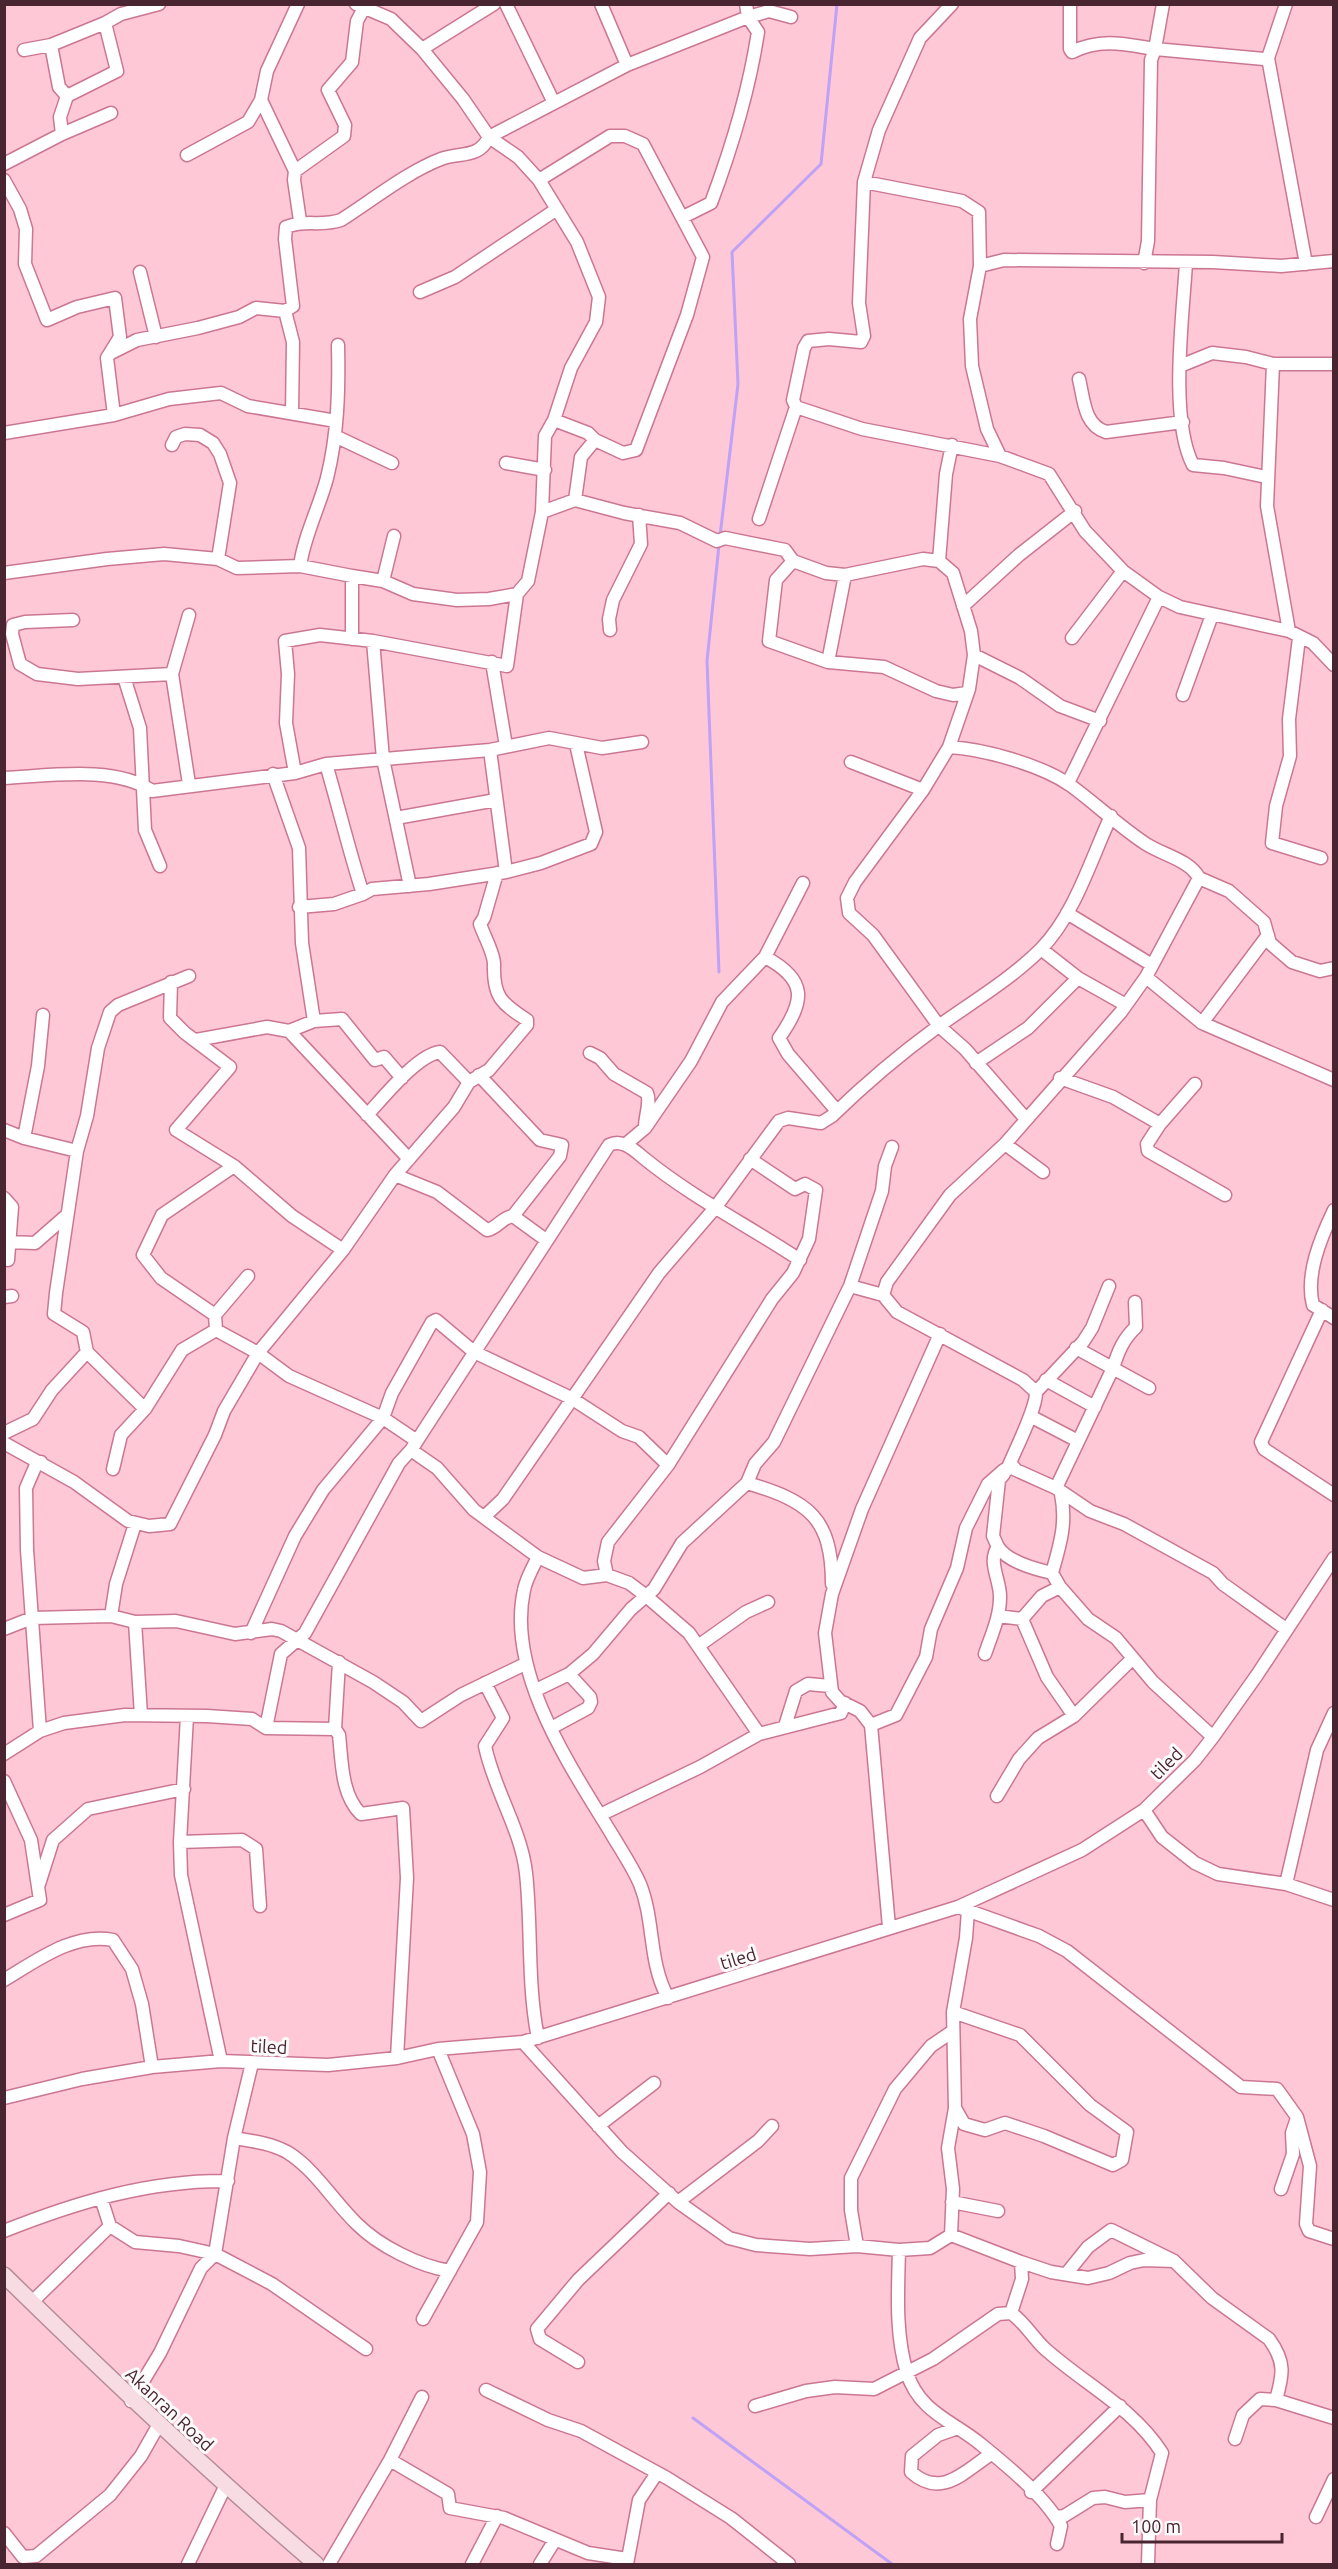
<svg xmlns="http://www.w3.org/2000/svg" width="1338" height="2569" font-family="Ubuntu,sans-serif">
  <style>
    .lines { fill: none; stroke-linecap: round; stroke-linejoin: round }
    .stream { stroke: #bfa2f5; stroke-width: 3 }
    .minor-casing { stroke: #cb7792; stroke-width: 15 }
    .major-casing { stroke: #b78d99; stroke-width: 18 }
    .minor { stroke: #fff; stroke-width: 12 }
    .major { stroke: #f8dce4; stroke-width: 15 }
    .labels { text-anchor: middle; dominant-baseline: central; stroke-width: 6; stroke-linejoin: round; paint-order: stroke }
    .street-label { font-size: 18px; fill: #482530; stroke: #fafafa }
  </style>
  <rect width="100%" height="100%" fill="#ffc8d7"/>
  <g class="lines">
    <path class="stream" d="M720,536L738,384L732,252L821,164L837,4
      M719,972L707,661L719,545
      M693,2418L892,2564"/>
    <defs>
      <path id="minor" d="M506,4L554,103
        M601,4L627,65
        M1070,4V49L1072,52C1101,38 1124,44 1155,49L1151,60L1148,241L1144,263
        M1163,4L1155,49L1264,59L1268,58
        M1286,4L1268,58L1306,264
        M51,45L59,87L67,96
        M422,49L494,4
        M24,50L51,45L105,23L121,14L159,4
        M62,134L60,117L67,96L117,71L105,23
        M187,155L248,122L261,100
        M4,164L62,134L111,113
        M295,171L261,100L267,71L298,4
        M4,180L20,209L26,229L25,264L47,320L77,307L115,298L120,337L107,358L114,415
        M539,180L610,136H625L643,144L703,257L687,315L636,450L623,453L595,440
        M864,182L962,201L979,212L980,266L970,319L972,366L987,429L1000,456
        M683,217L711,203C732,147 749,91 758,32L748,17L746,4
        M300,221L294,180L295,171L344,136L345,125L328,90L352,62L357,21L364,8
        M1186,263C1183,315 1169,419 1193,465L1224,468L1266,477
        M980,266L1004,260L1213,262L1281,266L1334,261
        M140,272L156,337
        M420,292L455,277L557,209
        M285,311L293,306L285,239L286,227C307,219 320,227 341,220C371,201 407,172 441,159C459,152 479,159 489,137L627,65L748,17L769,11L791,17
        M111,353L137,340L198,328L239,317L256,308L285,311L293,342L292,413
        M1273,364L1267,506L1289,631
        M1180,366L1212,353L1246,357L1273,364H1334
        M1079,379C1084,400 1084,425 1106,432L1183,422
        M796,407L862,429L1000,456L1049,474L1085,531L1123,571L1159,597L1180,607L1289,631L1313,643L1334,665
        M554,420L588,433L595,440L581,457L575,500
        M4,433L114,415L169,399L221,393L248,406L336,421
        M337,437L392,463
        M172,445L176,437L185,434L200,435L213,443L220,454L230,483L218,559
        M506,463L545,470
        M542,512L575,500L624,513L680,523L717,541L725,538L785,550L793,561L826,573L845,575L923,559L939,561L953,573L971,631L974,655L969,689L949,747L923,790L855,882L847,898L849,913L873,935L939,1026L965,1049L1025,1118
        M759,519L796,407L793,400L804,348L808,341L829,339L861,342L864,336L859,303L864,182L879,130L920,38L952,4
        M793,561L776,580L769,641L828,662L884,667L936,691L953,695L967,693
        M939,561L946,474L952,445
        M300,566L352,576V639
        M4,573L107,559L164,554L218,559L237,568L300,566C304,536 319,508 327,478C338,434 339,390 338,345
        M352,576L383,581L413,594L457,600L489,599L517,594L528,581L542,512L545,436L554,420L571,368L596,322L599,297L577,242L539,180L518,157L489,137L463,99L422,49L391,19L356,4
        M383,581L394,536
        M963,606L1019,555L1075,511
        M189,615L172,674L189,784
        M73,620L25,622L13,625L12,634L20,664L37,674L78,679L172,674
        M610,630L609,619L613,600L641,544L639,515
        M1072,638L1123,571
        M1299,638L1289,719L1290,756L1276,806L1272,843L1321,858
        M373,641L383,759L410,886
        M974,655L1020,678L1060,706L1100,721
        M492,662L506,746
        M828,662L845,575
        M124,677L140,728L145,830L160,866
        M1183,695L1212,615
        M949,747C984,749 1041,765 1070,785C1096,804 1120,827 1146,844C1163,855 1190,860 1199,878L1229,891L1264,922L1270,943L1292,962L1320,971L1334,968
        M490,750L506,872
        M851,762L923,790
        M326,764C339,808 349,851 363,894L372,889L429,884L506,872L541,863L591,844L596,832L576,744
        M295,773L286,723L288,674L285,641L320,635L373,641L507,666L517,594
        M273,774L299,848L302,943L314,1021
        M4,778C48,776 115,765 152,791L295,773L326,764L490,750L549,738L602,748L642,742
        M1068,783L1159,597
        M396,818L496,800
        M299,907L334,904L363,894
        M1067,913L1152,965
        M1041,949L1078,978L1126,1005
        M765,957C808,980 805,1001 779,1038L788,1054L837,1111
        M1146,977L1202,1023L1334,1080
        M171,982L170,1018L185,1033L230,1067L176,1130L234,1166L292,1216L343,1250
        M1202,1023L1268,935
        M289,1031L409,1159
        M196,1040L267,1027L289,1031L314,1021L342,1019L375,1060L384,1057L402,1078
        M590,1053L600,1058L614,1074L647,1093C651,1103 645,1115 645,1127
        M976,1063L1028,1028L1078,978
        M1060,1078L1113,1097L1160,1124
        M1195,1084L1160,1124L1147,1144L1148,1151L1225,1195
        M367,1115C383,1098 417,1055 440,1052L469,1082
        M4,1130L24,1138L77,1151
        M24,1138L38,1066L43,1015
        M626,1144L645,1128L691,1061L722,1002L765,957L803,883
        M1005,1144L1043,1172
        M395,1175L437,1192L487,1230C498,1228 502,1217 513,1216L560,1156L562,1145L540,1140L479,1075
        M4,1198L12,1207L8,1260
        M1334,1210C1321,1237 1305,1275 1313,1305L1334,1318
        M513,1216L546,1240
        M8,1242L35,1243L67,1215
        M850,1286L883,1295L897,1312L1023,1380L1036,1392C1037,1408 1014,1452 1007,1470H1004L988,1484L966,1528L957,1568L931,1629L926,1657L896,1715L871,1725
        M883,1295L887,1282L950,1195L1005,1144L1121,1012L1146,977L1199,878
        M4,1297L12,1296
        M1322,1310L1261,1442L1264,1449L1334,1495
        M215,1315L248,1276
        M216,1330L215,1315L161,1278L143,1255L162,1215L234,1166
        M216,1330L258,1353L289,1376L383,1418L417,1441
        M1076,1348L1149,1388
        M1046,1380L1095,1407
        M1036,1392L1083,1342L1092,1328L1109,1286
        M145,1409L87,1352L83,1332L54,1314L56,1293L77,1151L87,1116L98,1048L110,1012L118,1005L189,976
        M1030,1416L1078,1441
        M4,1433L33,1419L52,1390L87,1352
        M4,1443L74,1482L128,1521L149,1526L170,1524L215,1435L224,1411L258,1353L343,1250L395,1175L454,1107L469,1082L489,1070L527,1025V1020C501,1003 493,997 494,964C494,953 484,936 480,924L484,918L497,873
        M411,1450L437,1468L474,1510L538,1557L583,1578L607,1575L629,1583L645,1595L689,1633L759,1734
        M1010,1463L1016,1470L1056,1488L1090,1511L1124,1524L1213,1573L1223,1584L1286,1629
        M113,1469L121,1435L145,1409L182,1350L216,1330
        M747,1483C808,1501 832,1517 832,1584
        M1056,1488L1113,1368C1118,1352 1123,1339 1136,1327L1135,1302
        M484,1517L503,1499L659,1273L715,1208L779,1121L788,1118L821,1123L832,1116C865,1084 899,1055 936,1028C972,1002 1010,980 1041,949C1075,914 1091,859 1111,816
        M998,1547C1008,1562 1034,1569 1052,1573L1060,1587L1088,1619L1116,1638L1153,1682L1213,1737
        M538,1557C533,1567 526,1579 524,1590C506,1672 570,1766 611,1833C621,1850 632,1866 640,1884C655,1922 648,1961 668,1998
        M1052,1573C1060,1545 1067,1523 1061,1494
        M607,1575L604,1561L608,1542L668,1465L772,1299L793,1273L809,1239L816,1190L805,1184L795,1189L750,1159
        M111,1616L116,1584L135,1524
        M998,1616L1022,1619L1042,1596L1060,1587
        M1022,1619L1047,1677L1074,1716
        M135,1622L141,1715
        M4,1629L32,1618L111,1616L135,1622L176,1621L235,1634L272,1629L281,1631L373,1682L403,1702L421,1721L461,1695L525,1664
        M251,1633L295,1536L323,1490L383,1418L392,1393L432,1322L436,1320L474,1352L571,1398L622,1431L639,1437L668,1465
        M698,1646L746,1612L768,1602
        M985,1654C991,1636 1000,1617 1000,1598C1001,1581 987,1562 998,1547L993,1536L999,1480L1004,1474
        M339,1662L335,1729L339,1735C342,1761 341,1795 361,1814L403,1808L407,1878L397,2058
        M485,1683L503,1718L485,1746C494,1790 521,1829 526,1873C532,1928 527,1983 538,2038
        M536,1690L569,1674L593,1654L631,1609L654,1589L682,1543L747,1483L755,1464L774,1442L850,1286L882,1191L885,1166L892,1147
        M187,1716L180,1842L181,1875L221,2061
        M785,1726L796,1691L808,1684L830,1686
        M266,1728L281,1654L305,1633L399,1463L411,1450L609,1145C623,1138 635,1151 645,1159C693,1198 749,1226 800,1260
        M551,1728L588,1708L591,1702L590,1697L569,1674
        M40,1731L27,1550L26,1488L35,1467L41,1462
        M4,1754L40,1731L64,1723L125,1715L207,1716L252,1719L266,1728L335,1729
        M4,1781L31,1840L40,1900L4,1915
        M997,1796L1019,1759L1038,1738L1074,1716L1132,1659
        M1144,1810L1162,1837L1195,1863L1218,1874L1286,1884L1334,1900
        M600,1815L700,1767L759,1734L841,1713L845,1703
        M180,1842L242,1840L256,1849L260,1906
        M39,1884L53,1840L88,1809L184,1789
        M1286,1884L1317,1750L1334,1713
        M958,1907L1039,1936L1067,1951L1241,2087L1277,2089L1297,2117L1310,2166L1306,2224L1309,2231L1334,2239
        M889,1927L871,1725L860,1711L840,1701L832,1692L825,1633L832,1594L862,1509L940,1334
        M4,1980C36,1961 74,1932 113,1940L132,1969L142,2004L152,2067
        M953,2012L1020,2035L1090,2105L1127,2132L1122,2160L1113,2165L1044,2136L1005,2123L985,2130L964,2124L955,2108
        M523,2042L622,2152L678,2202L729,2238L756,2245L810,2249L857,2246L899,2250L930,2248L951,2235L1021,2262L1051,2272L1088,2278L1109,2273L1130,2263L1144,2260L1174,2261
        M4,2098L82,2079L152,2067L221,2061L328,2065L397,2058L438,2049L523,2042L958,1907L1082,1850L1144,1810L1195,1760L1213,1737L1257,1675L1334,1558
        M598,2126L654,2083
        M234,2138C252,2141 270,2143 287,2152C315,2169 333,2201 357,2224C379,2246 419,2266 450,2271
        M1281,2189L1293,2154L1292,2133L1297,2118
        M101,2198L110,2226L135,2242L179,2246L215,2254L272,2284L366,2349
        M678,2202L758,2141L772,2126
        M952,2202L998,2211
        M4,2231C77,2202 150,2180 228,2181
        M951,2235L953,2189L948,2148L955,2108L953,2012L966,1938L968,1910
        M857,2246L851,2210V2178L895,2089L931,2046L953,2031
        M899,2250C898,2291 895,2334 907,2373C919,2411 950,2420 978,2442C1005,2464 1044,2495 1061,2526L1057,2544
        M1067,2273L1088,2247L1111,2230L1174,2261L1212,2298L1269,2339C1286,2362 1283,2375 1276,2400L1334,2418
        M32,2302L110,2226
        M1011,2313L1022,2279L1021,2262
        M423,2319L477,2222L480,2172L473,2134L438,2049
        M578,2362L540,2339L537,2329L578,2280L669,2193
        M486,2390L548,2420L581,2431L667,2478L731,2518L789,2564
        M131,2401L160,2353L201,2268L215,2254L234,2138L252,2063
        M755,2406L806,2391L835,2387L874,2389L933,2359L998,2314L1011,2313C1024,2322 1032,2336 1043,2347C1082,2383 1133,2407 1162,2453L1150,2500L1148,2564
        M958,2428L938,2435L912,2456L911,2472C941,2499 964,2472 991,2454
        M1235,2439L1243,2415L1260,2399L1276,2400
        M390,2460L448,2494L450,2508L504,2518L588,2553L627,2559
        M1031,2492L1120,2406
        M1056,2517L1064,2516L1093,2498L1105,2497L1125,2502L1150,2500
        M1316,2517L1334,2479
        M4,2533L23,2557L36,2556L110,2495L141,2456L158,2426
        M188,2564L225,2487
        M329,2564L390,2460L422,2397
        M472,2564L497,2516
        M540,2564L555,2540
        M627,2564L639,2500L657,2473"/>
      <path id="major" d="M4,2275C106,2375 208,2472 316,2564"/>
    </defs>
    <use href="#minor" class="minor-casing"/>
    <use href="#major" class="major-casing"/>
    <use href="#minor" class="minor"/>
    <use href="#major" class="major"/>
  </g>
  <g class="labels">
    <g class="street-label">
      <text transform="translate(1166 1763) rotate(-45)">tiled</text>
      <text transform="translate(738 1958) rotate(-17)">tiled</text>
      <text transform="translate(269 2046) rotate(3)">tiled</text>
      <text transform="translate(170 2409) rotate(43)">Akanran Road</text>
    </g>
  </g>
  <rect width="1338" height="2569" fill="none" stroke="#482530" stroke-width="12"/>
  <path d="M1122 2533v9h160v-9" fill="none" stroke="#482530" stroke-width="3"/>
  <text x="1131" y="2533" font-size="18" fill="#482530" stroke="#fafafa" stroke-width="4.5" paint-order="stroke">100 m</text>
</svg>
